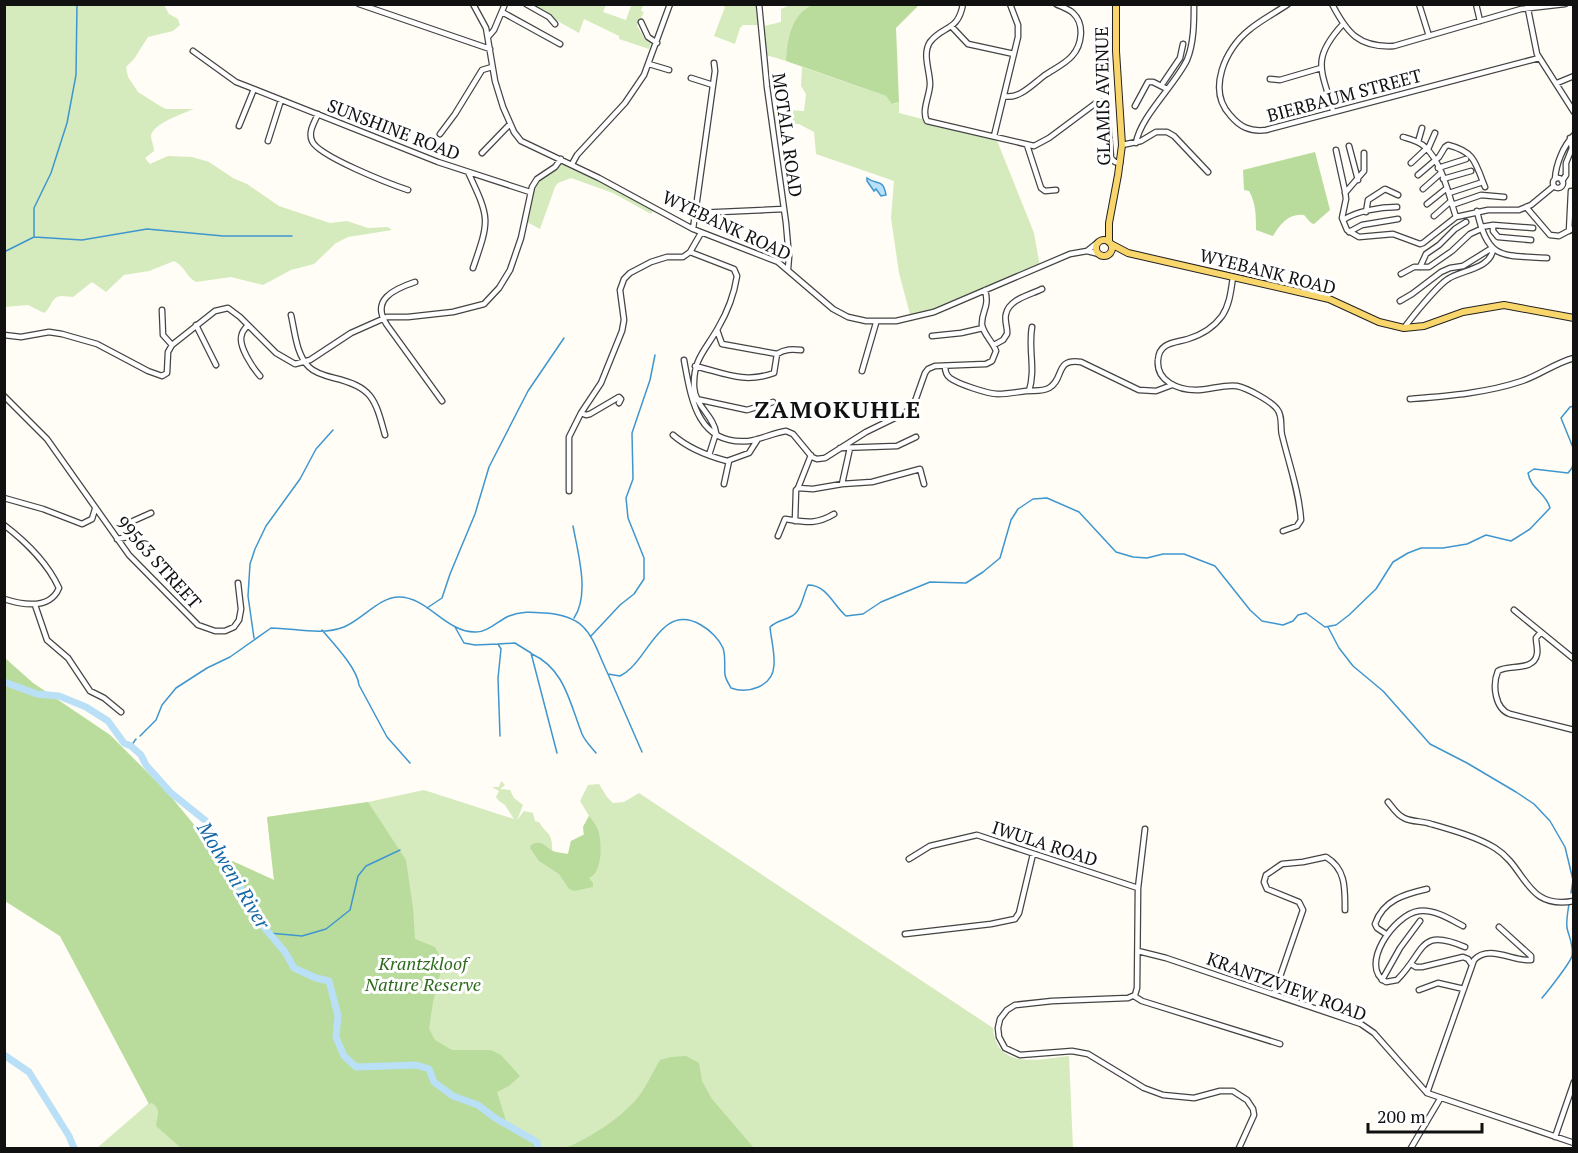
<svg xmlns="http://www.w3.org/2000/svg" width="1578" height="1153" font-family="'PT Serif',serif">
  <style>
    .green { fill: #d5ebbd }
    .forest { fill: #b9dc9c }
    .water { fill: #b9e0f7; stroke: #3f96cf; stroke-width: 1.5 }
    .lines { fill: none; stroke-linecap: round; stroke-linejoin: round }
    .stream { stroke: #3f96cf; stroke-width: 1.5 }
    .river { stroke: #b9e0f7; stroke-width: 7 }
    .minor-casing { stroke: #444; stroke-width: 7 }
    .major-casing { stroke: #222; stroke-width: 8 }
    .minor { stroke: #fff; stroke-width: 4.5 }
    .major { stroke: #f9d66b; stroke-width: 6 }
    .labels { text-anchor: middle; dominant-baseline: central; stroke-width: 6; stroke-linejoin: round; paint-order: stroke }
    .street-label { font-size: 18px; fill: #111; stroke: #fff }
    .park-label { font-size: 18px; font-style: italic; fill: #2f6b1f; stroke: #fff }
    .water-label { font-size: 20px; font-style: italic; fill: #1768a6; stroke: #fff }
    .district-label { font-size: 24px; font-weight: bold; letter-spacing: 1.5px; fill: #111; stroke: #fff }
  </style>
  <rect width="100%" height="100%" fill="#fffdf5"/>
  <path class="green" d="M4,5H164L169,14L178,19L180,25L173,31L148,37L134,59L126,67L128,77L138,92L160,106L166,109H194C184,113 152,124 151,136C151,140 154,146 154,151L145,158L150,164L168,156L192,157L209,162L233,178L247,184L279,206L330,223L347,221L368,228L388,227L392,230L348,237L336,243L314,264L291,270L263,285L231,277L196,282C186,277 185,266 174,261L149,271L124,275L106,292L92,282L73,297C68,297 62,295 57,297C51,300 50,309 44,313L28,305L5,307Z
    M529,5H606L603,12L626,20L631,6L626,5H643L641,11L644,12L637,26L645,39L651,43L649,49L619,39V36L584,19L579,33Z
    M790,5H812C792,15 787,41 786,61L763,54L760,27L781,22V9Z
    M723,6L756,5L758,25H743L740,28L735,44L714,36L725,7Z
    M802,67L886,96L894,104L899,102V113L996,138L1034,233L1040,267L944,309L911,318L899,273L891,218L894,181L816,154L814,132L799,124L772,125L770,109L804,111L806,94L801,86Z
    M561,159L655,208L651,214L613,193L571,178L558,183L555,187L540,229L525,221L534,182L555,167Z
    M4,658L33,683L110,735L167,792L219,855L274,880L267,817L368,802L424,790L514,819L505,805L499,801L496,797L499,791L492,787H499L501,781L505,785L500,789L510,790L514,798L523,805L517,820L524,811L533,813L535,821L539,822C546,835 553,831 552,851L568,854L571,841L584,834L583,827L589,816L580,801L588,785L599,784L607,797L613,803L624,802L639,793L993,1028C997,1071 1040,1059 1069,1056L1073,1148H97L149,1103L60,936L5,901Z"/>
  <path class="forest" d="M812,5H919L896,28L899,102L892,104L886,96L786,61C787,40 791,15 812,5Z
    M1315,152L1330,210L1314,224L1311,223L1304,215C1289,213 1280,224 1273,236L1256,230C1256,216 1256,203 1249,191L1244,190L1243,170Z
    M5,658L33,683L110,735L167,792L219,855L274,880L267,817L368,802L406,860L413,908L415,939L435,947L443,963L433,1002L429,1029L435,1040L452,1050H491L501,1055L520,1076L509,1086L497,1092L508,1127L537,1142L538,1148H181L156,1126C156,1117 163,1111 152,1103L149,1104L60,936L5,901Z
    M589,816C593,821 597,826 599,833C602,846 602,873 589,878L593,883V887L574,891L569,889L559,874L539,861L530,848L531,845C542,839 545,847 553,851C557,853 564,853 568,854L571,841L584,835L583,827Z
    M686,1056L699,1063L702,1081L712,1099L754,1148H565C590,1138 616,1121 635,1101C645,1090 652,1073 660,1060L671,1057Z"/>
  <path class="water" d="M867,178C878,186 883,178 886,195L881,196L876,189L874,191L867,181Z"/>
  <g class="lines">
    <path class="stream" d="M34,236V208L51,173L67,123L76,75L77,4
      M4,252L34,237L82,240L147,229L223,236H292
      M1574,406L1570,407L1561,418L1574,450
      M573,526C578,553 590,595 574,618
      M427,608L442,598L450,574L475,514L489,467L528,391L564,338
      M455,627L464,643L475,645L498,644L501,649L498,678L500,736
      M1328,627L1339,648L1353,666L1383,691L1430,744L1467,763L1516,792L1534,804L1550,821L1565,847L1573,880L1571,893
      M322,630C334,644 357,668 359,685L387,737L410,763
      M591,636L620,605L634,594L644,579V558L628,518L626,498L633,479L632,433L650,380L655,355
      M254,638L248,596L250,564L255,549L266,526L300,479L316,449L333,430
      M498,644L515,643L531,653L557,753
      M532,654C565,669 570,704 582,734C585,741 591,747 596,753
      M608,674L642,752
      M140,736L156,720L162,705L176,688L207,668L230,657L271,628C294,628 321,636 344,627C362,620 379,597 399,597C428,597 446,633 476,632C488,632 498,621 509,616C521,611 532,612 545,613C590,616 591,638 608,674L620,676C624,674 628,671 631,668C651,649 665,604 701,625C710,630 719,639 723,648C726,657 724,666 725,675C726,680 729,684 731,688C748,694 773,687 774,665C775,653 771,639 770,627C778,620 783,621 792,616C802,610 803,595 808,585C827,585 833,605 846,616L863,614L881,602L930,582L966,583L983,572L1000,558L1011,520L1018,509L1033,499L1047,498L1079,512L1116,552L1133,557L1147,558L1163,554H1184L1215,566L1250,610L1262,621L1283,625L1293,621L1298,615L1306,613L1325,627L1336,625L1349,615L1376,589L1393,562L1408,553L1421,548H1443L1467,544L1486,535L1511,541L1530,529L1550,508C1546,492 1531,490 1528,473L1534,469L1568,473L1572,468L1574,460
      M131,746L136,739
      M269,933L302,936L326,929L350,910L358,876L366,866L400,850
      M1542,998C1548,991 1570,963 1572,956C1574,946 1569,937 1567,928C1566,920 1568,911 1569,904"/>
    <path class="river" d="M4,682L37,694L59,696L86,707L108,721L124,743L131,746L141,755L146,765L171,793L206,821L215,845L232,871L257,919L285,952L294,968L316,978L329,981L338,1016L336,1037L344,1056L356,1067L416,1065L429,1069L434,1082L453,1096L478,1105L495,1118L537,1142L538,1148
      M4,1055L29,1072L69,1136L74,1148"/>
    <defs>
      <path id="minor" d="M359,4L490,49
        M473,4L486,28L495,81L503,107L514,132L521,141L599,178L693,229L778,262L833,309L848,317L866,321H896L934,312L1070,254L1087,251L1099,254
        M526,4L549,17L555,24
        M759,4L767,87L786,223L789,257L788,269
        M963,4C958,32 943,25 930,42C922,54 930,71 930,84C930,95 921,111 927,121L1034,146L1049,138L1096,103L1103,102L1107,107L1111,158L1115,162L1120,163
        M1288,4C1275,13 1261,20 1249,30C1225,49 1207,90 1230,115C1240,127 1250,132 1266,130L1539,58
        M1332,4C1347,33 1359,48 1394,46L1521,9L1565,4
        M1419,4L1429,36
        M1476,4L1480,21
        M1527,4L1537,54L1574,112
        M502,12L560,44
        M641,22L648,37L657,43
        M952,27L968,44L1014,54
        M488,37L494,30L505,4
        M193,51L236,82L254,89
        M649,64L669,70
        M691,78L713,85
        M1270,79L1280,80L1321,68
        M1163,83L1180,58L1183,44
        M1557,83L1574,76
        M1004,96C1019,100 1034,83 1045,75C1054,69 1065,64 1072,56C1082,45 1085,24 1073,13C1069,9 1062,7 1056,4
        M1135,106L1148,82H1153L1167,89
        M1333,111C1322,70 1310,60 1343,24
        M318,114C314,123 308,132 312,141C318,156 390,184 408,190
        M239,126L254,89L438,162L530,192
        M440,134L455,114L482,70L492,67
        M994,136L1018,37V25L1010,4
        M1403,137C1410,139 1419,141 1425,147C1442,162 1449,196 1456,217
        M268,141L281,100
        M1418,142L1422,128
        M1136,143C1140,117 1175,85 1187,60C1194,43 1194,22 1194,4
        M1027,145L1041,188L1045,191L1056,190
        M1122,145L1141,141L1156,132H1167L1174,136L1208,172
        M1349,146L1358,180
        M1428,149L1435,133
        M1336,150L1345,191L1346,199L1342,218L1347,230L1359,237L1393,234L1420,244L1423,243L1456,217L1488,210H1519L1531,205L1554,186
        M482,153L510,124
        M1411,163L1427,148
        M572,164L577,155L625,103L644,75L670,4
        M1438,168L1466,159
        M468,172C490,219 490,219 473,268
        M1418,175L1439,157L1445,147L1448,145C1472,151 1475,160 1483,182
        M1553 183a5 5 0 1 1 10 0a5 5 0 1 1-10 0Z
        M1443,179L1471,171
        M1555,179C1556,164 1563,146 1574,135
        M1562,181L1566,175V163L1572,148L1570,138
        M1423,189L1441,173
        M1345,193L1364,171V153
        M1449,193L1483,182L1485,187
        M1427,204L1447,188
        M1452,205L1481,195L1504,197
        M1526,207L1550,235L1559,236L1574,228
        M1477,211C1488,261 1502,255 1547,258
        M1366,212L1368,200L1385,189L1398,195
        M697,213L784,209
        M1434,216L1451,201
        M1343,220C1357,211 1380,207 1397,207
        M1493,225V231L1498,237L1531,240
        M1481,227L1493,225L1533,228
        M693,229L715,71L714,63
        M1569,231L1571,191
        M1349,232L1362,225L1398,219
        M701,233L690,252L734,269L737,276C734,295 728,311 718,328C705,351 693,359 694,387C695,406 714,416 716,433
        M1087,251L1097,243
        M1420,267L1426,254L1439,245L1455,229L1466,222
        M1401,274L1414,267H1429L1452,251L1470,234L1481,229
        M1233,277C1231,290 1230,304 1222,316C1214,327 1201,335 1188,339C1175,343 1159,342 1158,360C1156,381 1178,390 1196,390C1210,390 1224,384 1237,386C1247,388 1271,401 1277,409C1283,416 1280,427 1282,435C1289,464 1299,491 1301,520L1297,526L1283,531
        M415,282C394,289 370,300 387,325L442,401
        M1400,301L1412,294L1441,272L1450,268L1463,266L1492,248
        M162,310L163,335L172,345
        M291,315C295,332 296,354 309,367C315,373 326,376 334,378C372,387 375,398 385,435
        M196,325L216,365
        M248,325C247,326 242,332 242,334C237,345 253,368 260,376
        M1404,328C1412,317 1437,286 1448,279C1461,270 1491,269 1493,249
        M717,330L722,344L777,354
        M4,335L21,337L49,332L62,334L97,344L148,371L162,376L167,373L168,352L172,345L215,311L228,308L240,317L276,353L295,364L310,360L351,333L387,317H408L453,312L484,304L499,288L510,270L521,238L532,187L537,179L555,167L561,159
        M932,336L961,333L983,328
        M994,345L1003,340L1007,334C1008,328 1004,321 1006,314C1009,299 1030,295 1042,289
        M684,360C691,398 697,446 749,441C762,439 773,433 786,431L793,434L812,457L817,459L825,458L866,432L905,413L914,404L925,373L928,369L935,366L986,364L992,361L996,351C993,342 984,335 982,325C981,311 990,308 985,290
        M695,366C724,373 744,384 774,373L777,354C785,349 792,349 801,350
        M945,366C945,371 946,375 950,378C958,384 988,394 998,394C1008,394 1017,392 1026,391C1034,390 1042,392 1049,388C1065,379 1054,358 1081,362L1139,390L1156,391L1172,385
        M862,371L876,323
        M1029,391C1036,369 1028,349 1032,327
        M4,396L47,439L129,555L198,625L215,631H225L234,627L239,620L241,609L238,583
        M696,399L747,410L773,402
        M1410,399C1447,396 1487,393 1522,381C1540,375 1555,363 1574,358
        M581,413L586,415L590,414L619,397L621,399L619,403
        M673,435C688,448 708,456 727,461L749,453L758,439
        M840,448L897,446L916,437
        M709,455L716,433
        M724,484L729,461
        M842,484L850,448
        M798,488L811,455
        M569,491V437L581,413L601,383L622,331L624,320L620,290L624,279L630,273L651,262L667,257H683L690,252
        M4,498L43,509L82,524L92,519L95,509
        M795,521L796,490L798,488L813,489L842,484L872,482L920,469L924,484
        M4,525C25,541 48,564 59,588C50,610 23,605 4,599
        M778,536L785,519C805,522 816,525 834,514
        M117,539L128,537L133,521L151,513
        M35,605L47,640L68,658L90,691L104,698L121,712
        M1514,610L1574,659
        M1541,632L1536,638C1536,643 1538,649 1537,654C1534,672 1509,664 1498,671C1492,685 1495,709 1510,714L1574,730
        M1388,802C1393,808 1397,815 1404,818C1412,822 1422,821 1431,824C1452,830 1477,837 1495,848C1527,868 1525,910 1574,901
        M1145,829L1138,888L1137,988L1135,995L1128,998L1052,1001L1015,1005L1007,1010L1000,1019L998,1028L999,1037L1005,1048L1020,1055L1072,1051L1088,1054L1144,1088L1163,1095L1194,1098L1220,1091H1233L1247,1100L1253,1109L1254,1115L1239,1148
        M909,859L930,846L977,835L1138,888
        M1463,926C1450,919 1434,909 1419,911C1394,914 1358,967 1386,982L1397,980C1426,951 1418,927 1465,947
        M905,934L991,924L1015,919L1019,913L1033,854
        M1386,934L1377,928L1375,924C1383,900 1405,894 1427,889
        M1138,951L1166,958L1361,1024L1374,1033L1427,1093L1574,1143
        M1411,964L1416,967H1422L1463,957L1468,959L1472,965
        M1382,980L1400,948L1420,921
        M1419,990L1438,983L1464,989
        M1274,994L1303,910L1299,902L1267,889L1264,882L1266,875L1282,864L1303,862L1326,857C1346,869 1345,888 1345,910
        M1134,996L1142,1001L1280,1044
        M1427,1093L1474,960C1489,944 1514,962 1531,960V956L1499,927
        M1555,1137L1574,1082
        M1411,1148L1440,1099"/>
      <path id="major" d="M1096 248a8 8 0 1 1 16 0a8 8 0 1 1-16 0Z
        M1109,242V223L1118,175L1122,145L1116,51V4
        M1111,244L1128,253L1329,299L1379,322L1404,328L1424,326L1463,312L1504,305L1574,318"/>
    </defs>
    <use href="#minor" class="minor-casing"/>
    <use href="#major" class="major-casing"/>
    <use href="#minor" class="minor"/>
    <use href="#major" class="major"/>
  </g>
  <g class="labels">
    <g class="street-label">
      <text transform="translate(1344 95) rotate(-15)">BIERBAUM STREET</text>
      <text transform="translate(1102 96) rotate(-91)">GLAMIS AVENUE</text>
      <text transform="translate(394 129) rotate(21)">SUNSHINE ROAD</text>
      <text transform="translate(788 135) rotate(82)">MOTALA ROAD</text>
      <text transform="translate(727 225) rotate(25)">WYEBANK ROAD</text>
      <text transform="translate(1268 271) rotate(14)">WYEBANK ROAD</text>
      <text transform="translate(159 562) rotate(48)">99563 STREET</text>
      <text transform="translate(1045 843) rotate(18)">IWULA ROAD</text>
      <text transform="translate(1287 986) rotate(20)">KRANTZVIEW ROAD</text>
    </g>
    <g class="park-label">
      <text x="423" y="963">Krantzkloof<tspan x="423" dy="21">Nature Reserve</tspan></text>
    </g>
    <g class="water-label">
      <text transform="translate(234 875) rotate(59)">Molweni River</text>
    </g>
    <g class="district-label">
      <text x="838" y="409">ZAMOKUHLE</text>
    </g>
  </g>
  <rect width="1578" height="1153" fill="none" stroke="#111111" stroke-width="12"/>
  <path d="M1368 1123v9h114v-9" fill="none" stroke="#111111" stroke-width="3"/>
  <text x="1377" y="1123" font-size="18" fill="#111111" stroke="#ffffff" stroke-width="4.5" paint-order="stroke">200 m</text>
</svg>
